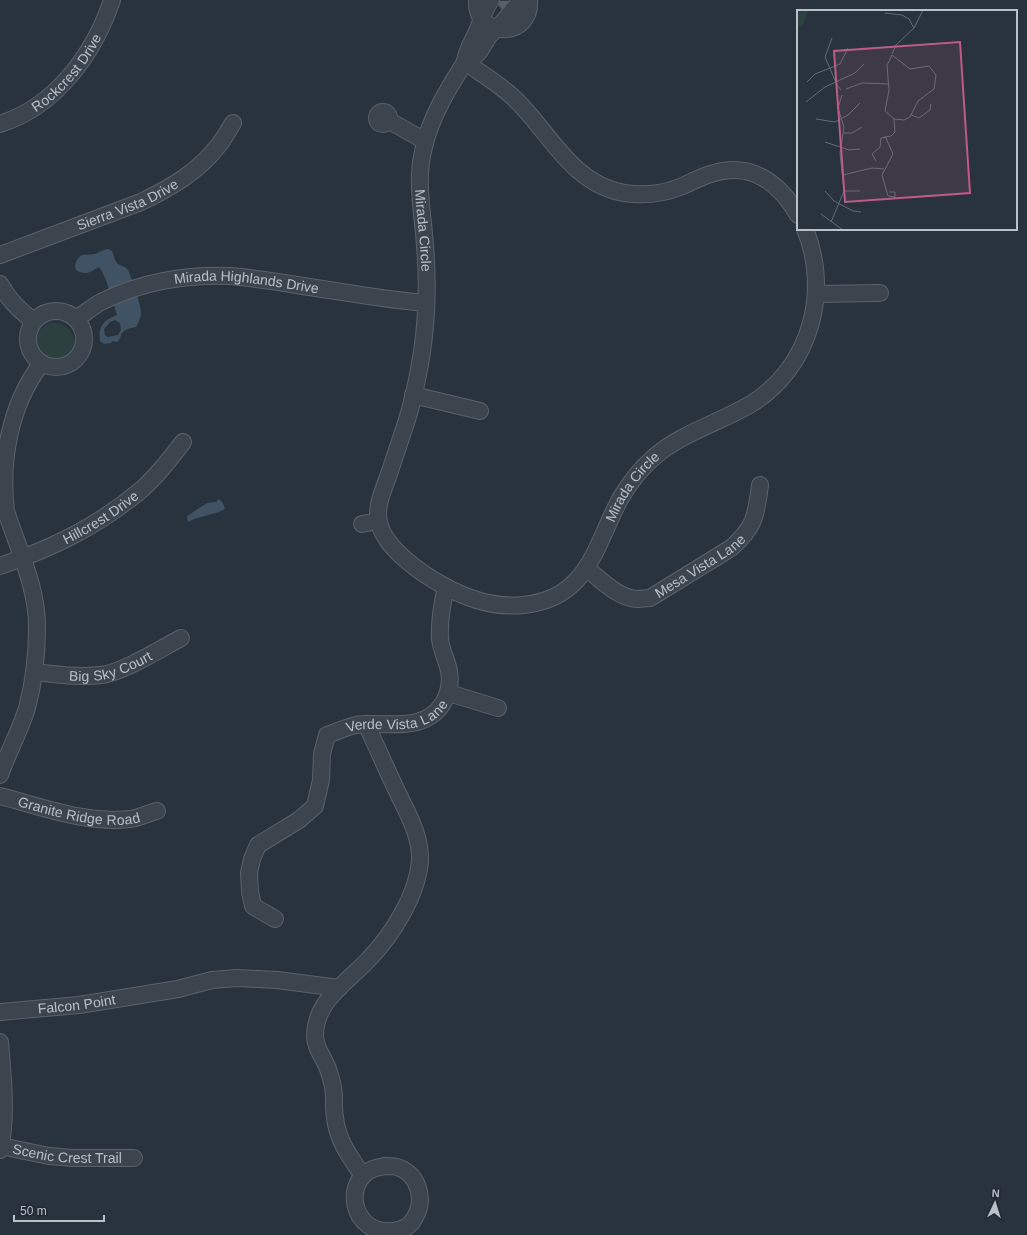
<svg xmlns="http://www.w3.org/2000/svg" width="1027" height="1235" font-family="Helvetica,sans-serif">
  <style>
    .green { fill: #2b403f }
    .water { fill: #405364; fill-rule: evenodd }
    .building { fill: #54606a; stroke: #232c35 }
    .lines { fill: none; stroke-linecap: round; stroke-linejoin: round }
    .minor-casing { stroke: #5a636b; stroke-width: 18 }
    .minor { stroke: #3c454e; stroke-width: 16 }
    .labels { text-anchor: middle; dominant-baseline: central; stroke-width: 3.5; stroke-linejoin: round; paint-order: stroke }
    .street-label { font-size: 14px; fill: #b8c0c8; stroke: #212a33 }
    .inset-road { fill: none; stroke: #626b75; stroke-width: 1 }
    .view { fill: #be5b87; fill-opacity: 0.15; stroke: #be5b87; stroke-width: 2 }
    .inset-edge { fill: none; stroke: #b8c0c8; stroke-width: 2 }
  </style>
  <rect width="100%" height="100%" fill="#28333d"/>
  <path class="green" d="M36 342a19 19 0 1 1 38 0a19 19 0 1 1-38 0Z"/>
  <path class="water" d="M107,249C116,250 112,258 117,263C120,266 126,266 128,270C131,276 141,305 141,312C141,318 138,323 136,327C131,328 125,329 122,333C120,336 121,339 117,342L112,341L111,343L104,344L100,341C98,326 104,320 117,315C114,304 105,273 99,267C91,272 85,276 76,270L75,266C79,251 84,256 95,254C99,252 103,250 107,249ZM115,320L120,323L121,330L118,335L108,337L105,335L104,329L110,322Z
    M219,499L223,503L225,509C213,516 200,515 188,522L187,516L207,503L216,502Z"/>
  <path class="building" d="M492,0H510L519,10L510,21Z
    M497,0H509L512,5L505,13L495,2Z"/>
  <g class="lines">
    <defs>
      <g id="minor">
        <path d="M477,0C474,38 532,40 529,0"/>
        <path d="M465,62L473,58L479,52L489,36L503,22L521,0"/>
        <path d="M465,62C466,50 473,41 478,29C482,19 484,9 491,0"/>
        <circle cx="383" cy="118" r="6"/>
        <path d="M388,120L425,141"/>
        <path id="s1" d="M0,124C56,106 94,54 112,0"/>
        <path id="s2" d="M798,215C779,182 750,161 711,174C700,177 690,183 680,187C662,194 643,196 624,193C572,184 550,133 516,100C501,85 482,74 465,62C448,89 431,116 424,147C415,181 423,212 425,246C428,281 427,317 422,352C418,377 413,402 405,426C400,441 395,456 390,471C385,487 375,505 379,522C384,548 422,574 444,586C468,599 496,608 523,605C588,599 595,546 620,499C629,484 640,469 653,458C681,433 719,423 751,404C810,368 831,292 805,229"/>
        <path id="s3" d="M0,255L141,202C170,188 198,172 218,146C224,139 228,131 233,123"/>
        <path d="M0,284C9,300 19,311 34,321"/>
        <path d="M816,294L880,293"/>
        <circle cx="56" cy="339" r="28"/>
        <path id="s4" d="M76,319C84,314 92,307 101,302C140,282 187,274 230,276C255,278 279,282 303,286C344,292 385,300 426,303"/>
        <path d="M413,395L480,411"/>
        <path d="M362,524L378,521"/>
        <path id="s5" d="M0,566C53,548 98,526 141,490C157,476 170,459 183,442"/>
        <path id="s6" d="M586,568C601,580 618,598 637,599C641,599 646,598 650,598L731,548C755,527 756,516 760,485"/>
        <path id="s7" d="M34,672C55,674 79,678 101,675C124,672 160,649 181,638"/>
        <path d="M449,693L498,708"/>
        <path d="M0,775C8,752 20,731 27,708C34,682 37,653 37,627C37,586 18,549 6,511C0,460 10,405 41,364"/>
        <path id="s8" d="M0,796C42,807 87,824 130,819C139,818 148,813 157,811"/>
        <path id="s9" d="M275,919L253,906L250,892L249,873L252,859L258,845L299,820L315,806L321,780L322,754L327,735C336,732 346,727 356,725C376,722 397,727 417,722C440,716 453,694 449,671C447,660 441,650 440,639C439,621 442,604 446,587"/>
        <path id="s10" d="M0,1012L79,1005L178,989L212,980L237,978L277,980L339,988"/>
        <path d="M0,1042C3,1079 7,1114 0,1150"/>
        <path id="s11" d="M1,1146L49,1156L73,1158H134"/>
        <path d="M385,1166C390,1166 396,1166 400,1168C419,1176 425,1200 415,1217C411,1226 402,1230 393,1231C350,1235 343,1180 373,1169C377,1167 381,1167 385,1166Z"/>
        <path d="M363,1176C350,1157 337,1140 335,1117C333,1107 335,1097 333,1087C332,1081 330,1075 328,1069C324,1058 315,1048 315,1036C315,1000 348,982 369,959C392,935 417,896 420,861C421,834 406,811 395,787C385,766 376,745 366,724"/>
      </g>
    </defs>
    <use href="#minor" class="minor-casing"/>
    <use href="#minor" class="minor"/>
  </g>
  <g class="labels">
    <g class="street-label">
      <text stroke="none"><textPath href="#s1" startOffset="86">Rockcrest Drive</textPath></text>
      <text stroke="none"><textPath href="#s3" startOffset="137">Sierra Vista Drive</textPath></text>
      <text stroke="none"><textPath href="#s2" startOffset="584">Mirada Circle</textPath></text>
      <text stroke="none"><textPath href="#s4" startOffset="180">Mirada Highlands Drive</textPath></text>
      <text stroke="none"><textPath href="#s2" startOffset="1228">Mirada Circle</textPath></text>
      <text stroke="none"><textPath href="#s5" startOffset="112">Hillcrest Drive</textPath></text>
      <text stroke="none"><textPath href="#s6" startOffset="133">Mesa Vista Lane</textPath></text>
      <text stroke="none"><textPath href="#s7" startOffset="78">Big Sky Court</textPath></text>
      <text stroke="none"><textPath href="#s9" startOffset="304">Verde Vista Lane</textPath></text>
      <text stroke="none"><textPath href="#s8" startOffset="81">Granite Ridge Road</textPath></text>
      <text stroke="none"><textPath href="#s10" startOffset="77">Falcon Point</textPath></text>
      <text stroke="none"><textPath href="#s11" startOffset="67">Scenic Crest Trail</textPath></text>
    </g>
  </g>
  <g transform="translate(797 10)">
    <rect width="220" height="220" fill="#28333d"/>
    <path d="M0,0H12L5,17L0,16Z" fill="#2b403f"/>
    <path class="inset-road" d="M88,3L105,5L112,9L117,18M35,28L28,47L40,75L44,80M95,44L99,35L117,18L126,0M95,45L113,59L132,56L139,65L137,79L121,91L113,107L107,110L97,109L88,101L92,80L90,55ZM10,72L18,64L43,54L51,38M49,79L65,73L92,74M9,92L28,77L58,63L67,54M114,105L122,108L133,100L134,94M19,109L38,112L51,105L63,93M47,123H55L65,117M88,126L96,144L85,165L91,186L98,187V182H92M28,132L52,140L63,139M79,151L75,144L83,137L84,128L94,126L98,122L97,109M46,165L75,158L87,159M28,181L37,191L56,201L64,202M47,181H63M24,204L46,220M34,212L47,181L43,143L47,117L41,98L45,85"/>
    <path class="view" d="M163,32L173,183L48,192L37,41Z"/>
    <rect width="220" height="220" class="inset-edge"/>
  </g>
  <g transform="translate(995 1203) rotate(4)" stroke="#212a33" stroke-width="3" paint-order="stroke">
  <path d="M0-3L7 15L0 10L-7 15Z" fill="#b8c0c8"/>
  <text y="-6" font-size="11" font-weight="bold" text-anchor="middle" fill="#b8c0c8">N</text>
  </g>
  <path d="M14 1215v6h90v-6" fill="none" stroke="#b8c0c8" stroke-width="2"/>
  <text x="20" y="1215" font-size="12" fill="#b8c0c8" stroke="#212a33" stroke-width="3" paint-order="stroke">50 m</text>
</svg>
